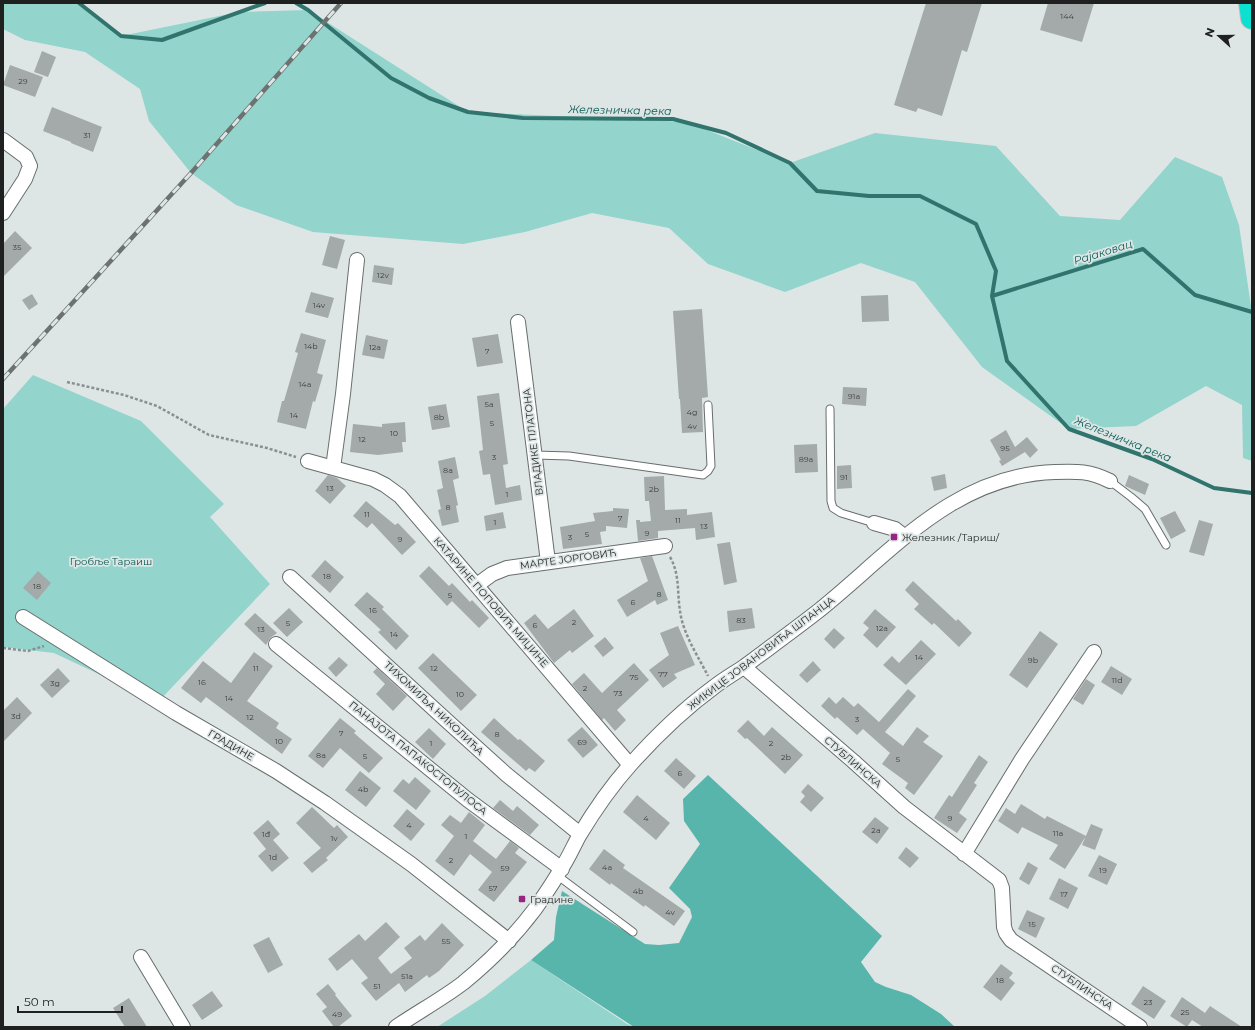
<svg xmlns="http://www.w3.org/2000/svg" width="1255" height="1030" font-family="Montserrat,sans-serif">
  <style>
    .green { fill: #93d4cc }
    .forest { fill: #57b5ab }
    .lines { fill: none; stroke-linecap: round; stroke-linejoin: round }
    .stream { stroke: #30746d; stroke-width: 4 }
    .building { fill: #a3aaa9 }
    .lane-casing { stroke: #676e6d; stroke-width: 9 }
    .street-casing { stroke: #676e6d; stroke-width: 16 }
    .highway-casing { stroke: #c0c1c1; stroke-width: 24 }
    .path { stroke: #8a908f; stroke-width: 2.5; stroke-dasharray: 3 2; stroke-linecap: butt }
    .lane { stroke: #fff; stroke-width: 7 }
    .street { stroke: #fff; stroke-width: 14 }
    .highway { stroke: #0be0d1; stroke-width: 22 }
    .rail-casing { stroke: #6d7271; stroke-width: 4.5 }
    .rail { stroke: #dee6e5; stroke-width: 3; stroke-dasharray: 9; stroke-linecap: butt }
    .poi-dot { fill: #972583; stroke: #dee6e5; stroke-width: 1.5 }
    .labels { text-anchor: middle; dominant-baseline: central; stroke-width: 3.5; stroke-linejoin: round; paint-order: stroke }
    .number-label { font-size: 8px; fill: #3f4342 }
    .street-label { font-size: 10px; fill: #1e2120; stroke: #dee6e5 }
    .poi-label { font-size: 10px; fill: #1e2120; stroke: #dee6e5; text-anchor: start }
    .park-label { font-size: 10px; fill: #015851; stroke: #dee6e5 }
    .water-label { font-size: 11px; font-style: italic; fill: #085b55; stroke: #dee6e5 }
  </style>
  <rect width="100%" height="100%" fill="#dee6e5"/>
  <path class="green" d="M3,3H79L121,36L239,12L308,10L468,112L687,122L790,163L875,133L996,146L1060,216L1120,220L1175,157L1222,177L1239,225L1252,313V461L1243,458L1242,405L1206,386L1136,426L1069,429L982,367L915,282L861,263L785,292L708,264L669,228L592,213L525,232L463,244L313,232L236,205L191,173L149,121L140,89L85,52L25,40L3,29Z
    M33,375L141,421L224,504L210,517L270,584L158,702L54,653L3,647V409Z
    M531,960L627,1024L634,1027H437L485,996Z"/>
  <path class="forest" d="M708,775L882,936L861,962L875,982L886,987L911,995L941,1014L955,1027H634L531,960L554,940L556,917L562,891L645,944L659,945L679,943L692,917L690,909L669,888L700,844L684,821L683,799Z"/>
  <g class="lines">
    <path class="stream" d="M79,3L121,36L162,40L265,3
      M296,3L308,10L391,78L429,98L468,112L523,118L673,119L726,133L790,163L817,191L869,196H920L976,224L996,271L992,296L1007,361L1069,429L1152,459L1214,488L1252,493
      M992,296L1143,249L1195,295L1252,312"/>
  </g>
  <path class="building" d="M926,3H982L967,52L962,50L942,116L918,108L916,112L894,105Z
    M1048,3H1094L1082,42L1040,30Z
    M42,51L56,57L48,77L34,72Z
    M10,65L43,77L35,97L3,85Z
    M52,107L102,127L93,152L71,143V142L43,131Z
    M15,231L32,248L3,277V244Z
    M330,236L345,240L337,269L322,265Z
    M374,265L394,268L392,285L372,282Z
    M311,292L334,298L328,318L305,312Z
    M32,294L38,304L29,310L22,300Z
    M888,295L889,321L862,322L861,296Z
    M702,309L708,397L702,398L703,432L682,433L680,399H679L673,311Z
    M301,333L326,340L317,373L323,375L315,402L313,401L306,429L277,422L282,401H284L298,353L295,352Z
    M498,334L503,363L477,367L472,338Z
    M366,335L388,340L384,359L362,355Z
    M843,387L867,388L866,406L842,404Z
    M499,393L508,464L503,465L506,488L520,485L522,500L495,505L490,474L483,475L479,451L483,450L477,396Z
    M446,404L450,427L432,430L428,407Z
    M405,422L406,442H402L403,452L378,455L350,452L353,424L382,427V424Z
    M1006,430L1015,447L1027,437L1038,450L1030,458L1025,452L1002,466L999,461L1001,460L990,440Z
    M817,444L818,472L795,473L794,445Z
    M455,457L459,478L453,480L458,505L456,506L459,522L442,526L438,510L441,509L437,490L443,488L438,461Z
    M851,465L852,488L837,489V466Z
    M945,474L947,488L934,491L931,477Z
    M328,475L337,478L346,486L330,504L315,491Z
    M1129,475L1149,484L1145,495L1125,486Z
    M664,476L665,510L687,509V515L712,512L715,537L696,540L695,528L658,531V538L638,541L636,520H640V522L651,521L649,501H645L644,477Z
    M366,501L395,525L398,523L416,542L402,555L372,523L367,528L353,516Z
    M613,508L629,509L627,528L606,526V531L600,532L602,544L563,549L560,527L595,521L593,513L613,511Z
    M1175,511L1186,531L1171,539L1160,518Z
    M503,512L506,528L486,531L484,516Z
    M1199,520L1213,524L1204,556L1189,552Z
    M730,542L737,582L724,585L717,544Z
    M652,556L668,600L657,605L655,600L627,617L617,600L648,581L640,558Z
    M325,560L344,577L330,593L311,576Z
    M429,566L449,586L452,583L470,602L472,600L489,618L479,628L452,601L447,606L419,576Z
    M38,571L51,583L37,600L23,588Z
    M913,581L956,621L958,619L972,633L959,647L934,623L932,625L914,609L919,604L905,590Z
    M367,592L384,607L382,609L409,636L396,650L378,632L381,630L354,605Z
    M289,608L303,622L287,637L273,623Z
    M752,608L755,628L729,632L727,611Z
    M574,609L594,636L572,653L570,650L554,663L524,623L535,614L548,629Z
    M875,609L896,627L877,648L863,635L869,628L863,623Z
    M255,613L277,633L270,638L266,645L244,624Z
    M678,626L695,665L674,674L677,678L663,688L649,670L669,655L660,633Z
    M834,628L845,638L834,649L824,639Z
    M1040,631L1058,644L1027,688L1009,675Z
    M605,637L614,648L603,657L594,646Z
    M921,640L936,654L906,685L883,665L892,656L899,663Z
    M254,652L273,666L247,701L279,723L276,728L292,739L282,754L206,697L201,703L181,688L203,661L231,683Z
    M433,653L477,695L461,711L418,668Z
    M339,657L348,665L336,677L328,668Z
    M813,661L821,670L807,683L799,675Z
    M634,663L649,680L617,710L626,720L615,731L604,718L602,720L572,684L584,673L602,693Z
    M1111,666L1132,679L1122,695L1101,682Z
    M58,668L70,681L52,698L40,685Z
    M377,668L407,696L393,711L376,694L385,684L373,672Z
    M1086,679L1095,685L1083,705L1073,699Z
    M908,689L916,696L885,732L903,746L917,727L929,736L923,742L943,756L914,795L905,788L908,783L882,764L890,753L863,729L857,735L837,717L835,719L821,706L829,697L836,704L843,697L854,707L858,703L879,722Z
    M17,697L32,713L3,742V711Z
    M340,718L356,731L354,733L383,758L369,773L340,748L323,768L308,756Z
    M494,718L518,740L520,739L545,761L535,772L529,768L526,771L481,732Z
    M748,720L764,736L772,727L803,755L785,774L747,738L745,739L737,731Z
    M582,727L598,745L583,758L567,740Z
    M429,728L446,744L433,759L415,742Z
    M979,755L988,762L974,783L977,785L959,813L967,819L957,833L934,818L949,795L952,797Z
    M676,758L696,776L684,789L664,771Z
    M360,771L381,788L366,807L345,790Z
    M415,777L431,791L416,810L393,791L403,779L409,784Z
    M808,784L824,798L811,812L800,802L805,796L801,792Z
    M637,795L670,823L656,840L623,812Z
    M500,800L513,811L517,806L539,825L530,835L493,808Z
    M1021,804L1045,819L1047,816L1086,836L1065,869L1049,859L1058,845L1022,827L1018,834L998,821L1006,808L1015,814Z
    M312,807L334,828L337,825L348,837L326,858L328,860L312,873L303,863L321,848L296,823Z
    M407,809L425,824L411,841L393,826Z
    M469,812L485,825L473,841L496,859L510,841L519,848L515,853L527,862L494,902L478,890L492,872L470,854L454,876L435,861L454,836L441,825L450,815L461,823Z
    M875,817L889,828L877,844L862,832Z
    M268,820L280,834L273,840L289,858L272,872L258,856L266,849L253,833Z
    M1091,824L1103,829L1095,850L1082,845Z
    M906,847L919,858L910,868L898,858Z
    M604,849L625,865L623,868L685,911L674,926L645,905L644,907L611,883L610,885L589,869Z
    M1099,855L1117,864L1107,885L1088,876Z
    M1028,862L1038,868L1029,885L1019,879Z
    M1059,878L1078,888L1068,909L1049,899Z
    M1027,910L1045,918L1036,938L1018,929Z
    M386,922L400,937L378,958L391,974L412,958L404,948L420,935L425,941L442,923L464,945L439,971L429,978L427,975L405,992L399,983L376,1001L361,983L368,978L352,959L337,971L328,959L359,934L365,941Z
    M269,937L283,965L268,973L253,945Z
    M1001,964L1013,973L1009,978L1015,983L1001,1001L983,987Z
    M328,984L336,994L335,995L352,1016L338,1027H334L322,1011L327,1007L316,994Z
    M1143,986L1166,1001L1154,1019L1131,1004Z
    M212,991L223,1006L202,1020L192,1005Z
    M1182,997L1205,1013L1210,1006L1242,1027H1203L1192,1020L1187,1027L1170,1016Z
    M129,998L147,1027H125L113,1008Z"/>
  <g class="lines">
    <defs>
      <path id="lane" d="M830,409L831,501L833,508L841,513L874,523
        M535,455L569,456L703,475L708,471L711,466L708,405
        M1110,481L1131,497L1145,509L1166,545
        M558,876L633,932"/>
      <path id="street" d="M3,140L26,157L30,166L25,179L3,213
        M518,322L548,562
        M308,461L373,479L385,485L400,496L630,765
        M333,468L343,394L357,260
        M874,523L895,529L905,537
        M290,577L446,720L507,775L580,834
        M477,585L492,574L507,568L665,546
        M23,617L176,713L276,771L325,803L411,864L509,941
        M276,644L468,800L562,869
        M744,667L853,761L904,807L999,880L1002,888L1004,927L1006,933L1011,940L1140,1027
        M964,854L1022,759L1094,652
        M141,957L183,1027
        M396,1027C418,1012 442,999 463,983C490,961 514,937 535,909C544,896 553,883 561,869C568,859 573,847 579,836C594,811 612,785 631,764C656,736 684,709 714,687C724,679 735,673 745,666C769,648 794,630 817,612C891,553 953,475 1055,472C1077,471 1090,471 1110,481"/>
      <path id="highway" d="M1250,3L1252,18"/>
    </defs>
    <use href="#lane" class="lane-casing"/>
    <use href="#street" class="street-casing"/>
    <use href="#highway" class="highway-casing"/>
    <path class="path" d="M67,382L124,395L157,406L209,435L267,448L296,457
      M670,557C680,574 677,593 680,611C683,634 698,656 708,676
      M3,648L28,651L44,646"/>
    <use href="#lane" class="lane"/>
    <use href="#street" class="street"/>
    <use href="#highway" class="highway"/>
    <defs>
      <path id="rail" d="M3,379L191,173L341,3"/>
    </defs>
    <use href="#rail" class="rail-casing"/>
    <use href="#rail" class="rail"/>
  </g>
  <g class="poi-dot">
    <rect x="890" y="533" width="8" height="8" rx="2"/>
    <rect x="518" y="895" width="8" height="8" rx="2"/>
  </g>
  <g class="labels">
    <g class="number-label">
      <text x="1067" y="16">144</text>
      <text x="23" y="81">29</text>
      <text x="87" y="135">31</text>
      <text x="17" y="247">35</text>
      <text x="383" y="275">12v</text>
      <text x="319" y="305">14v</text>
      <text x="311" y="346">14b</text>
      <text x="375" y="347">12a</text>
      <text x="487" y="351">7</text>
      <text x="305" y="384">14a</text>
      <text x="854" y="396">91a</text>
      <text x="489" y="404">5a</text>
      <text x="692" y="412">4g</text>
      <text x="294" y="415">14</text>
      <text x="439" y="417">8b</text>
      <text x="492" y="423">5</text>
      <text x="692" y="426">4v</text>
      <text x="394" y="433">10</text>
      <text x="362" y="439">12</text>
      <text x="1005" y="448">95</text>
      <text x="494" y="457">3</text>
      <text x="806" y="459">89a</text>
      <text x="448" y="470">8a</text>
      <text x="844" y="477">91</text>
      <text x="330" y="488">13</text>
      <text x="654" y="489">2b</text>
      <text x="507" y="494">1</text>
      <text x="448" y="507">8</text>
      <text x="367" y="514">11</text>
      <text x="620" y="518">7</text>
      <text x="678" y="520">11</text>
      <text x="495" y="522">1</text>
      <text x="704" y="526">13</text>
      <text x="647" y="533">9</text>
      <text x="587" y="534">5</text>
      <text x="570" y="537">3</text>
      <text x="400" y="539">9</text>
      <text x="327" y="576">18</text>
      <text x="37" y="586">18</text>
      <text x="659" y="594">8</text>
      <text x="450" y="595">5</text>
      <text x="633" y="602">6</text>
      <text x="373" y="610">16</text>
      <text x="741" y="620">83</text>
      <text x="574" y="622">2</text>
      <text x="288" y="623">5</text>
      <text x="535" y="625">6</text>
      <text x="882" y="628">12a</text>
      <text x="261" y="629">13</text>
      <text x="394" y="634">14</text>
      <text x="919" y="657">14</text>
      <text x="1033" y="660">9b</text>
      <text x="256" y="668">11</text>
      <text x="434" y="668">12</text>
      <text x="663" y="674">77</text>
      <text x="634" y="677">75</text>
      <text x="1117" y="680">11d</text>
      <text x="202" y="682">16</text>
      <text x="55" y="683">3g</text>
      <text x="585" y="688">2</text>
      <text x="618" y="693">73</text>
      <text x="460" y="694">10</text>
      <text x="229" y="698">14</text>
      <text x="16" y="716">3d</text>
      <text x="250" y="717">12</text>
      <text x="857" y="719">3</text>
      <text x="341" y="733">7</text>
      <text x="497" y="734">8</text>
      <text x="279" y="741">10</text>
      <text x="582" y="742">69</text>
      <text x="431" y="743">1</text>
      <text x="771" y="743">2</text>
      <text x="321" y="755">8a</text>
      <text x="365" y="756">5</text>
      <text x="786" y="757">2b</text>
      <text x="898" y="759">5</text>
      <text x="680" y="773">6</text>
      <text x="363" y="789">4b</text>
      <text x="646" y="818">4</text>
      <text x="950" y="818">9</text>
      <text x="409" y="825">4</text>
      <text x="876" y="830">2a</text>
      <text x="1058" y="833">11a</text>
      <text x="266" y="834">1đ</text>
      <text x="466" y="836">1</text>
      <text x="334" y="838">1v</text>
      <text x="273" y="857">1d</text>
      <text x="451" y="860">2</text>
      <text x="607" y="867">4a</text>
      <text x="505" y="868">59</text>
      <text x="1103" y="870">19</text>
      <text x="493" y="888">57</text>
      <text x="638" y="891">4b</text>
      <text x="1064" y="894">17</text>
      <text x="670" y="912">4v</text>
      <text x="1032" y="924">15</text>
      <text x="446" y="941">55</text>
      <text x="407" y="976">51a</text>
      <text x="1000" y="980">18</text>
      <text x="377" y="986">51</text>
      <text x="1148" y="1002">23</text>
      <text x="1185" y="1012">25</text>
      <text x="337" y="1014">49</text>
    </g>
    <g class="street-label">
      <text transform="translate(533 442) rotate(-97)">ВЛАДИКЕ ПЛАТОНА</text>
      <text transform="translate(568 559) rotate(-8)">МАРТЕ ЈОРГОВИЋ</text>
      <text transform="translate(491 602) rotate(49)">КАТАРИНЕ ПОПОВИЋ МИЏИНЕ</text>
      <text transform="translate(761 653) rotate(-37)">ЖИКИЦЕ ЈОВАНОВИЋА ШПАНЦА</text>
      <text transform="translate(434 708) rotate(43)">ТИХОМИЉА НИКОЛИЋА</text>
      <text transform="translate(231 745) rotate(30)">ГРАДИНЕ</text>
      <text transform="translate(418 758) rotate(39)">ПАНАЈОТА ПАПАКОСТОПУЛОСА</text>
      <text transform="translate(853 762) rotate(41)">СТУБЛИНСКА</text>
      <text transform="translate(1082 987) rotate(34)">СТУБЛИНСКА</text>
    </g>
    <g class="poi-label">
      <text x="902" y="537">Железник /Тариш/</text>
      <text x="530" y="899">Градине</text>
    </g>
    <g class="park-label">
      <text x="111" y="561">Гробље Тараиш</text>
    </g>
    <g class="water-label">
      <text transform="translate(620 110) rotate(1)">Железничка река</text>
      <text transform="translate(1103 252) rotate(-17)">Рајаковац</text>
      <text transform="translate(1123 439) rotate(22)">Железничка река</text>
    </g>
  </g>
  <rect width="1255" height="1030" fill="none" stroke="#1e2120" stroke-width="8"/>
  <g transform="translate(1219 36) rotate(291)" stroke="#dee6e5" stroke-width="3" paint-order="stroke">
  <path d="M0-3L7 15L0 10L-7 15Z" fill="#1e2120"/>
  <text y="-6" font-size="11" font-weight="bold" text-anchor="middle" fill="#1e2120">N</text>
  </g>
  <path d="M18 1006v6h104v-6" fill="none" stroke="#1e2120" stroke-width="2"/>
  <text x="24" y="1006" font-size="12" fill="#1e2120" stroke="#dee6e5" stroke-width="3" paint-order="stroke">50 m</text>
</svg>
